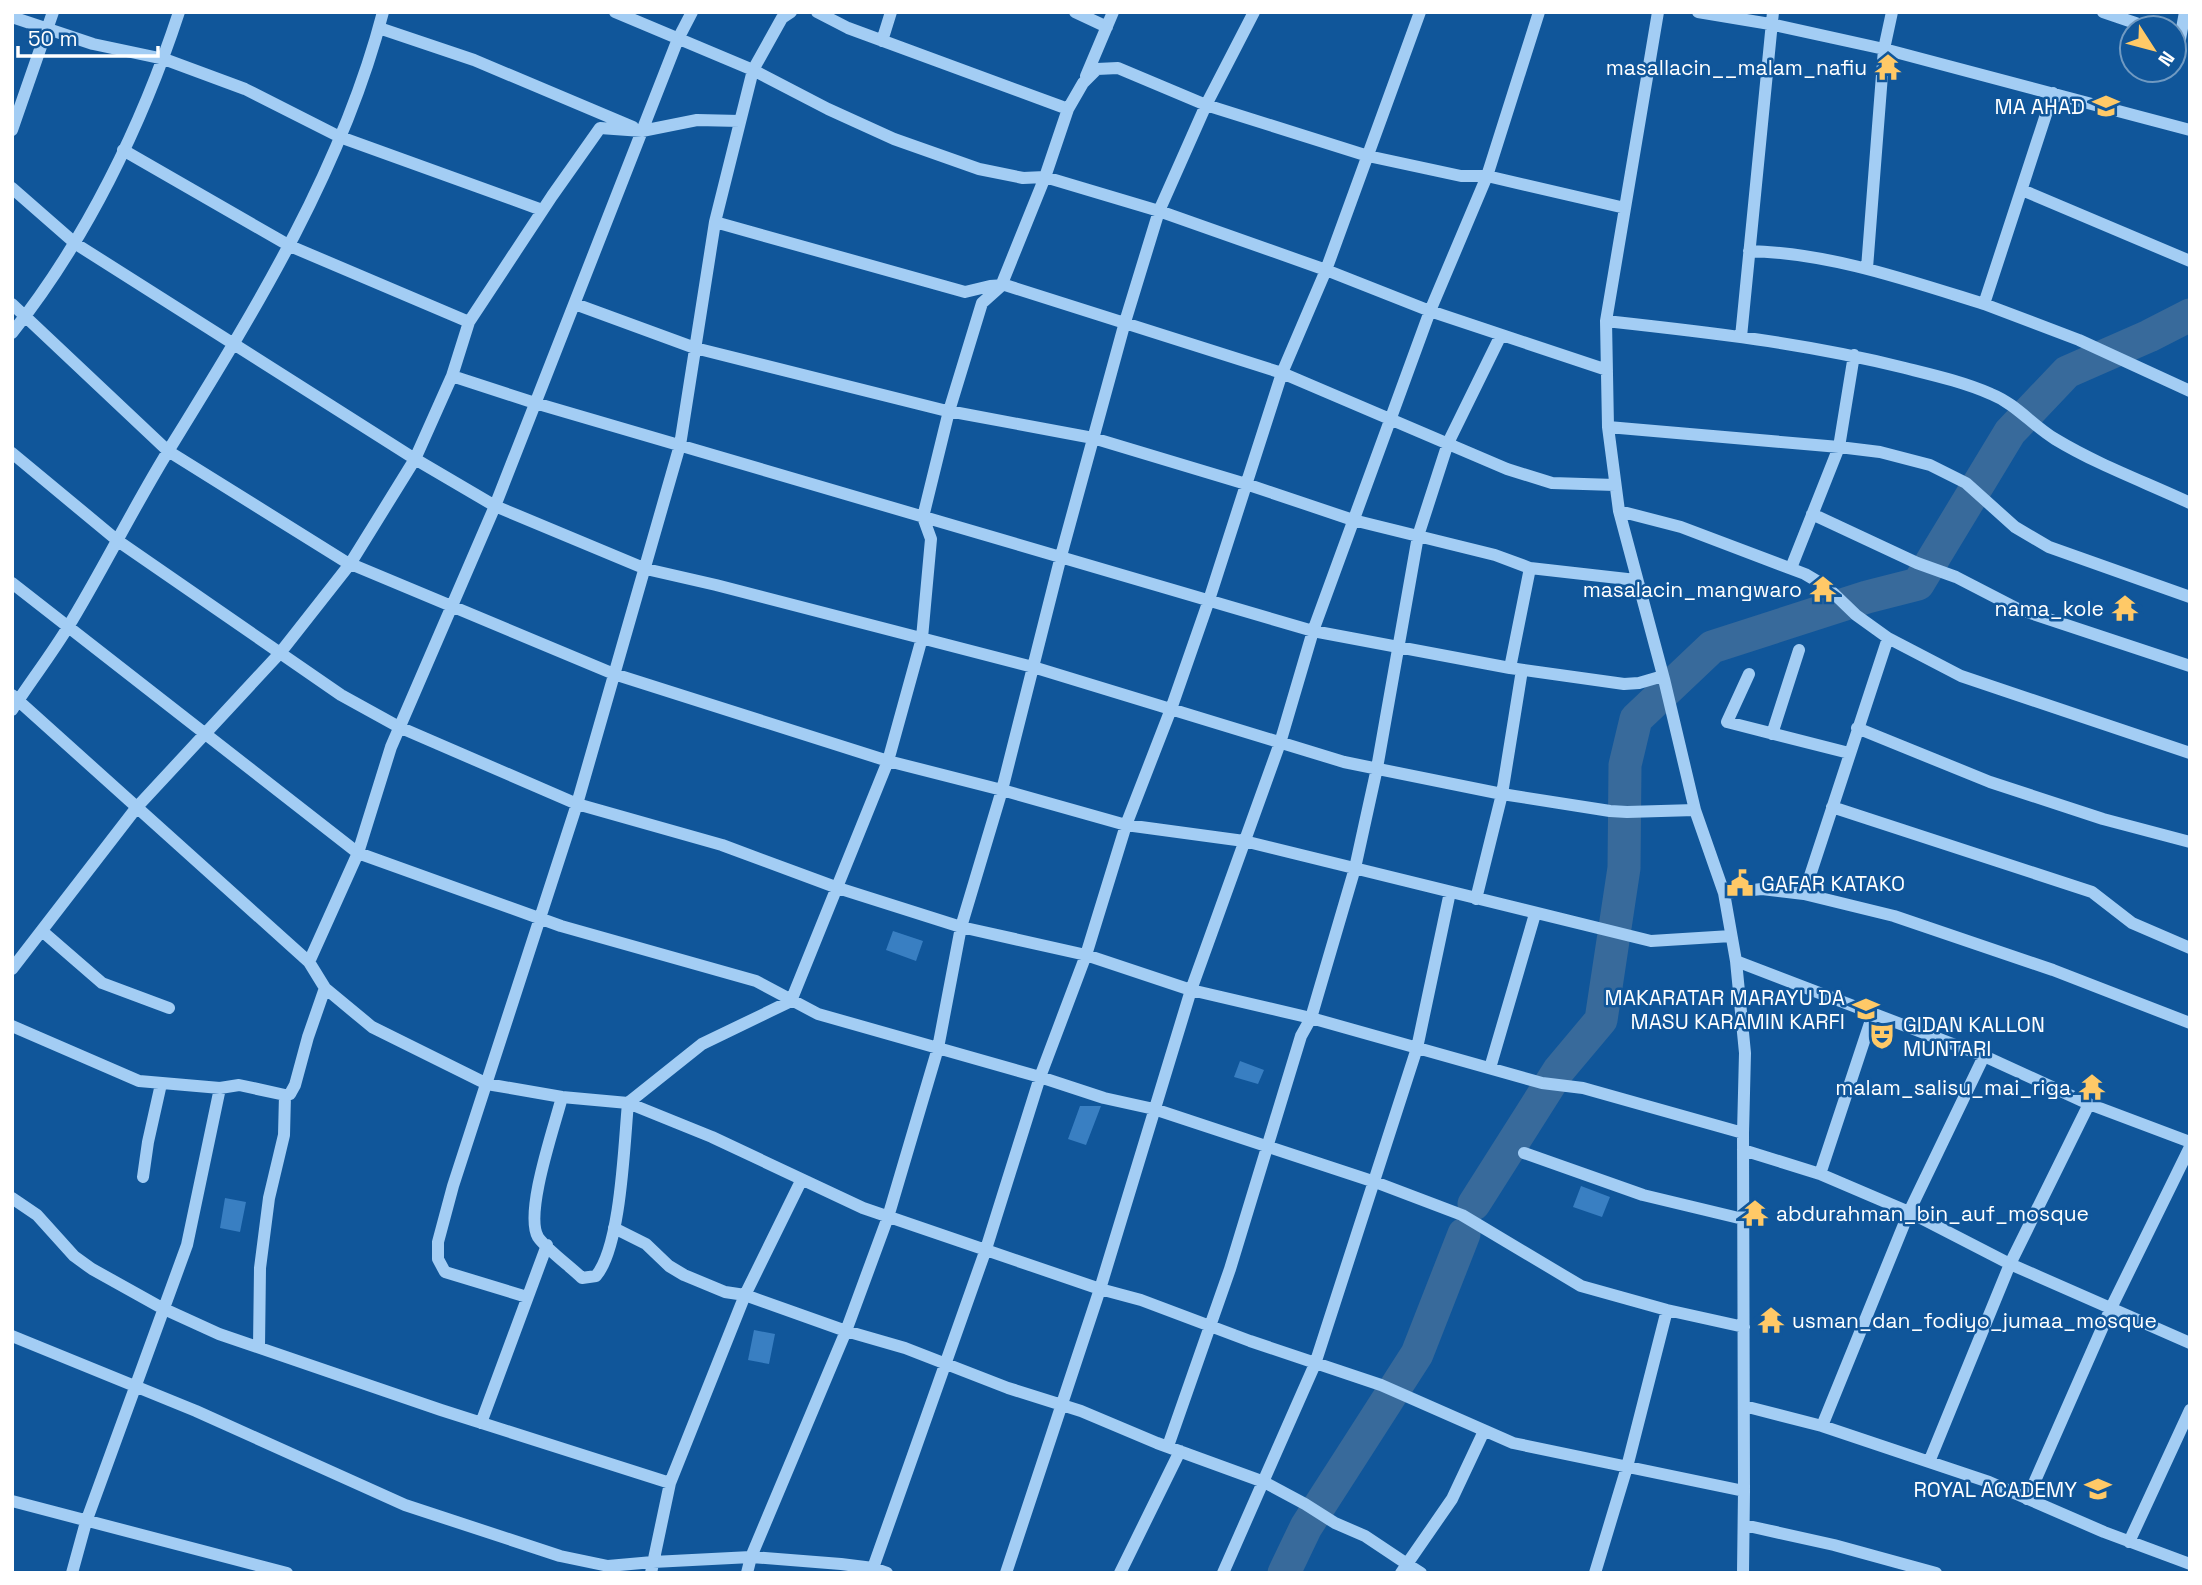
<svg xmlns="http://www.w3.org/2000/svg" width="2202" height="1585" font-family="'Space Grotesk',sans-serif">
  <style>
    .lines { fill: none; stroke-linecap: round; stroke-linejoin: round }
    .river { stroke: #386a9b; stroke-width: 33 }
    .building { fill: #397fc2 }
    .minor { stroke: #a3cdf4; stroke-width: 12 }
    .labels { text-anchor: middle; dominant-baseline: central; stroke-width: 5; stroke-linejoin: round; paint-order: stroke }
    .poi-label { font-size: 21px; fill: #fff; stroke: #10569a; text-anchor: end }
  </style>
  <rect width="100%" height="100%" fill="#10569a"/>
  <g class="lines">
    <path class="river" d="M1474,1204L1559,1070L1601,1020L1624,868L1625,765L1636,719L1712,647L1867,597L1918,584L2010,432L2067,372L2149,336L2190,315
      M1284,1573L1306,1527L1417,1354L1464,1234"/>
  </g>
  <path class="building" d="M893,931L923,941L916,961L886,950Z
    M1240,1061L1264,1070L1258,1084L1234,1077Z
    M1080,1106H1101L1086,1145L1068,1139Z
    M1581,1186L1610,1197L1602,1217L1573,1207Z
    M225,1198L246,1202L240,1232L220,1228Z
    M754,1330L775,1334L769,1364L748,1360Z"/>
  <g class="lines">
    <path class="minor" d="M615,12L753,70L828,109L894,139L979,169L1023,178L1045,177L1159,211L1326,270L1430,311L1607,370
      M817,12L848,28L1068,109
      M1075,12L1107,27
      M1658,12L1606,321L1608,427L1619,511L1664,679L1695,810L1724,893L1736,961L1745,1053L1743,1133L1744,1491L1743,1573
      M1698,12L1770,24L1884,49L2190,130
      M2103,12L2150,28
      M12,17L93,44L164,59L245,89L340,137L542,210
      M379,28L474,60L633,127
      M2180,39L2185,12
      M882,41L891,12
      M1086,76L1113,12
      M2053,93L1984,304L2079,340L2190,391
      M12,130L53,12
      M123,150L290,246L469,322
      M12,188L76,244L415,459L495,506L646,569L716,585L1033,667L1344,762L1502,794L1610,811L1627,812L1695,810
      M2022,190L2190,261
      M715,222L965,292L990,286L1005,285L1282,373L1507,469L1552,483L1615,485
      M1749,251C1830,253 1907,280 1984,304
      M1867,268L1884,49L1892,12
      M12,304L168,451L346,562L614,674L888,761L1002,790L1126,825L1244,841L1651,941L1731,936
      M575,304L695,348L943,410L1093,438L1246,484L1353,520L1495,555L1530,568L1636,580
      M1606,321C1706,332 1806,343 1905,368C1933,375 1964,382 1991,394C2016,404 2032,425 2055,439C2098,465 2145,482 2190,503
      M12,333C86,240 142,125 179,12
      M1741,337L1773,12
      M452,376L535,403L1313,631L1510,668L1624,684L1639,683L1663,676
      M1608,427L1839,447L1880,452L1930,465L1966,483L2015,527L2049,547L2190,597
      M12,453L118,541L341,695L399,727L577,804L722,845L838,888L961,927L1086,955L1191,990L1311,1018L1355,868L1377,768L1418,536L1448,443L1501,335
      M1619,511L1681,527L1805,574L1827,587L1856,615L1888,638L1961,676L2190,753
      M1812,514L1917,563L1956,577L2018,609L2190,666
      M1791,568L1839,447L1854,355
      M12,583L358,853L561,926L756,981L818,1014L1040,1077L1104,1098L1154,1109L1375,1182L1462,1215L1581,1286L1667,1310L1744,1327
      M1510,668L1530,568
      M1749,674L1727,722L1849,753
      M12,695L309,962L325,988L372,1027L487,1084L562,1097L628,1103L712,1137L863,1208L1100,1289L1141,1300L1250,1341L1381,1385L1513,1443L1744,1491
      M12,710C30,682 51,655 68,627C104,568 134,506 170,448C255,310 342,170 383,12
      M1857,728L1990,782L2103,819L2190,842
      M1772,734L1799,650
      M1832,807L2092,892L2132,923L2190,948
      M1724,893L1762,889L1804,894L1894,916L2053,970L2190,1023
      M1804,894L1888,638
      M1476,899L1502,794L1522,670
      M42,931L102,983L169,1008
      M1736,961L1984,1056L2089,1104L2190,1142
      M309,962L358,853L391,747L495,506L678,39L692,12
      M12,969L137,807L280,653L350,564L415,459L452,376L469,322L552,196L600,128L642,131L697,120L740,121
      M12,1026L139,1081L220,1088L239,1085L285,1095L290,1094L295,1085L308,1037L325,988
      M1490,1068L1535,914
      M562,1097C555,1125 524,1213 538,1237C546,1249 571,1267 582,1278L596,1276C621,1246 624,1145 628,1103L702,1044L791,1001L888,761L922,638L931,539L923,517L949,411L982,303L1001,286L1045,177L1068,109L1083,83L1097,69L1118,68L1206,105L1368,156L1461,176H1487L1625,208
      M1743,1150L1820,1174L1909,1212L2010,1264L2190,1343
      M1524,1153L1643,1195L1743,1219
      M1820,1174L1873,1014
      M143,1177L148,1142L161,1084
      M12,1198L37,1215L74,1256L92,1269L162,1308L219,1334L441,1410L670,1483
      M614,1228L646,1244L669,1266L684,1275L725,1292L745,1295L846,1331L905,1348L1008,1388L1081,1411L1157,1443L1264,1482L1305,1504L1335,1523L1365,1536L1407,1564L1452,1499L1484,1431
      M527,1297L445,1272L438,1259V1242L453,1186L577,804L680,445L715,222L753,70L782,18L791,12
      M12,1336L196,1411L405,1505L560,1556L608,1566L653,1562L751,1557L841,1564L873,1568L887,1573
      M259,1347L260,1268L269,1198L284,1135L285,1095
      M1744,1406L1822,1426L1989,1482L2104,1532L2190,1564
      M481,1423L547,1245
      M1822,1426L1909,1212L1984,1056
      M1168,1446L1230,1269L1301,1036L1311,1018L1542,1083L1583,1088L1743,1133
      M1929,1462L2010,1264L2089,1104
      M2027,1499L2111,1308L2190,1147
      M12,1501L287,1573
      M1744,1525L1834,1545L1936,1573
      M2129,1542L2190,1410
      M873,1568L986,1249L1040,1077L1086,955L1126,825L1171,709L1209,600L1282,373L1326,270L1420,12
      M72,1573L86,1522L187,1245L220,1088
      M651,1573L670,1483L745,1295L801,1181
      M747,1573L751,1557L846,1331L888,1217L938,1048L961,927L1002,790L1061,556L1125,322L1159,211L1206,105L1254,12
      M1006,1573L1100,1289L1191,990L1280,743L1313,631L1430,311L1487,176L1539,12
      M1120,1573L1180,1451
      M1223,1573L1315,1364L1417,1048L1450,892
      M1401,1573L1407,1564L1421,1573
      M1595,1573L1627,1467L1667,1310"/>
  </g>
  <defs>
    <symbol id="temple-bare" viewBox="-9 -9 18 18"><path d="M0-6L5-2H3V0L6.5 2.5H4V6H1.5V3h-3V6H-4V2.5H-6.5L-3 0V-2H-5Z" fill="#ffc967" stroke="#10569a" stroke-width="2.5" paint-order="stroke"/></symbol>
    <symbol id="school-bare" viewBox="-9 -9 18 18"><path d="M0-5L7-2L0 1L-7-2ZM-4 1L0 2.5L4 1V4Q0 6-4 4Z" fill="#ffc967" stroke="#10569a" stroke-width="2.5" paint-order="stroke"/></symbol>
    <symbol id="civic-bare" viewBox="-9 -9 18 18"><path d="M-.6-6.5H3V-4.5H.6V-3L4-1V1h2V6H-6V1h2V-1L-.6-3ZM-1.2 2.5V6h2.4V2.5Z" fill="#ffc967" stroke="#10569a" stroke-width="2.5" paint-order="stroke"/></symbol>
    <symbol id="theatre-bare" viewBox="-9 -9 18 18"><path d="M-5-5.5Q0-4 5-5.5V0Q5 5 0 6Q-5 5-5 0ZM-3.3-2.5H-1v1.5H-3.3ZM1-2.5H3.3v1.5H1ZM-2.8 1Q0 5.5 2.8 1Z" fill="#ffc967" stroke="#10569a" stroke-width="2.5" paint-order="stroke"/></symbol>
  </defs>
  <g fill-rule="evenodd">
    <use href="#temple-bare" x="1869" y="48" width="38" height="38"/>
    <use href="#school-bare" x="2087" y="87" width="38" height="38"/>
    <use href="#temple-bare" x="1804" y="570" width="38" height="38"/>
    <use href="#temple-bare" x="2106" y="589" width="38" height="38"/>
    <use href="#civic-bare" x="1721" y="864" width="38" height="38"/>
    <use href="#school-bare" x="1847" y="990" width="38" height="38"/>
    <use href="#theatre-bare" x="1863" y="1017" width="38" height="38"/>
    <use href="#temple-bare" x="2073" y="1068" width="38" height="38"/>
    <use href="#temple-bare" x="1736" y="1194" width="38" height="38"/>
    <use href="#temple-bare" x="1752" y="1301" width="38" height="38"/>
    <use href="#school-bare" x="2079" y="1470" width="38" height="38"/>
  </g>
  <g class="labels">
    <g class="poi-label">
      <text x="1867" y="67">masallacin__malam_nafiu</text>
      <text x="2085" y="106">MA AHAD</text>
      <text x="1802" y="589">masalacin_mangwaro</text>
      <text x="2104" y="608">nama_kole</text>
      <text x="1761" y="883" text-anchor="start">GAFAR KATAKO</text>
      <text x="1845" y="997">MAKARATAR MARAYU DA<tspan x="1845" dy="24">MASU KARAMIN KARFI</tspan></text>
      <text x="1903" y="1024" text-anchor="start">GIDAN KALLON<tspan x="1903" dy="24">MUNTARI</tspan></text>
      <text x="2071" y="1087">malam_salisu_mai_riga</text>
      <text x="1776" y="1213" text-anchor="start">abdurahman_bin_auf_mosque</text>
      <text x="1792" y="1320" text-anchor="start">usman_dan_fodiyo_jumaa_mosque</text>
      <text x="2077" y="1489">ROYAL ACADEMY</text>
    </g>
  </g>
  <rect width="2202" height="1585" fill="none" stroke="#ffffff" stroke-width="28"/>
  <g transform="translate(2153 49) rotate(126)"><circle r="33" fill="#10569a" stroke="#709ac2" stroke-width="2"/>
  <path d="M0-5L12 26L0 18L-12 26Z" fill="#ffc967"/>
  <text y="-10" font-size="19" font-weight="bold" text-anchor="middle" fill="#ffffff">N</text>
  </g>
  <path d="M18 46v10h140v-10" fill="none" stroke="#ffffff" stroke-width="3.5"/>
  <text x="28" y="46" font-size="21" fill="#ffffff" stroke="#10569a" stroke-width="5" paint-order="stroke">50 m</text>
</svg>
